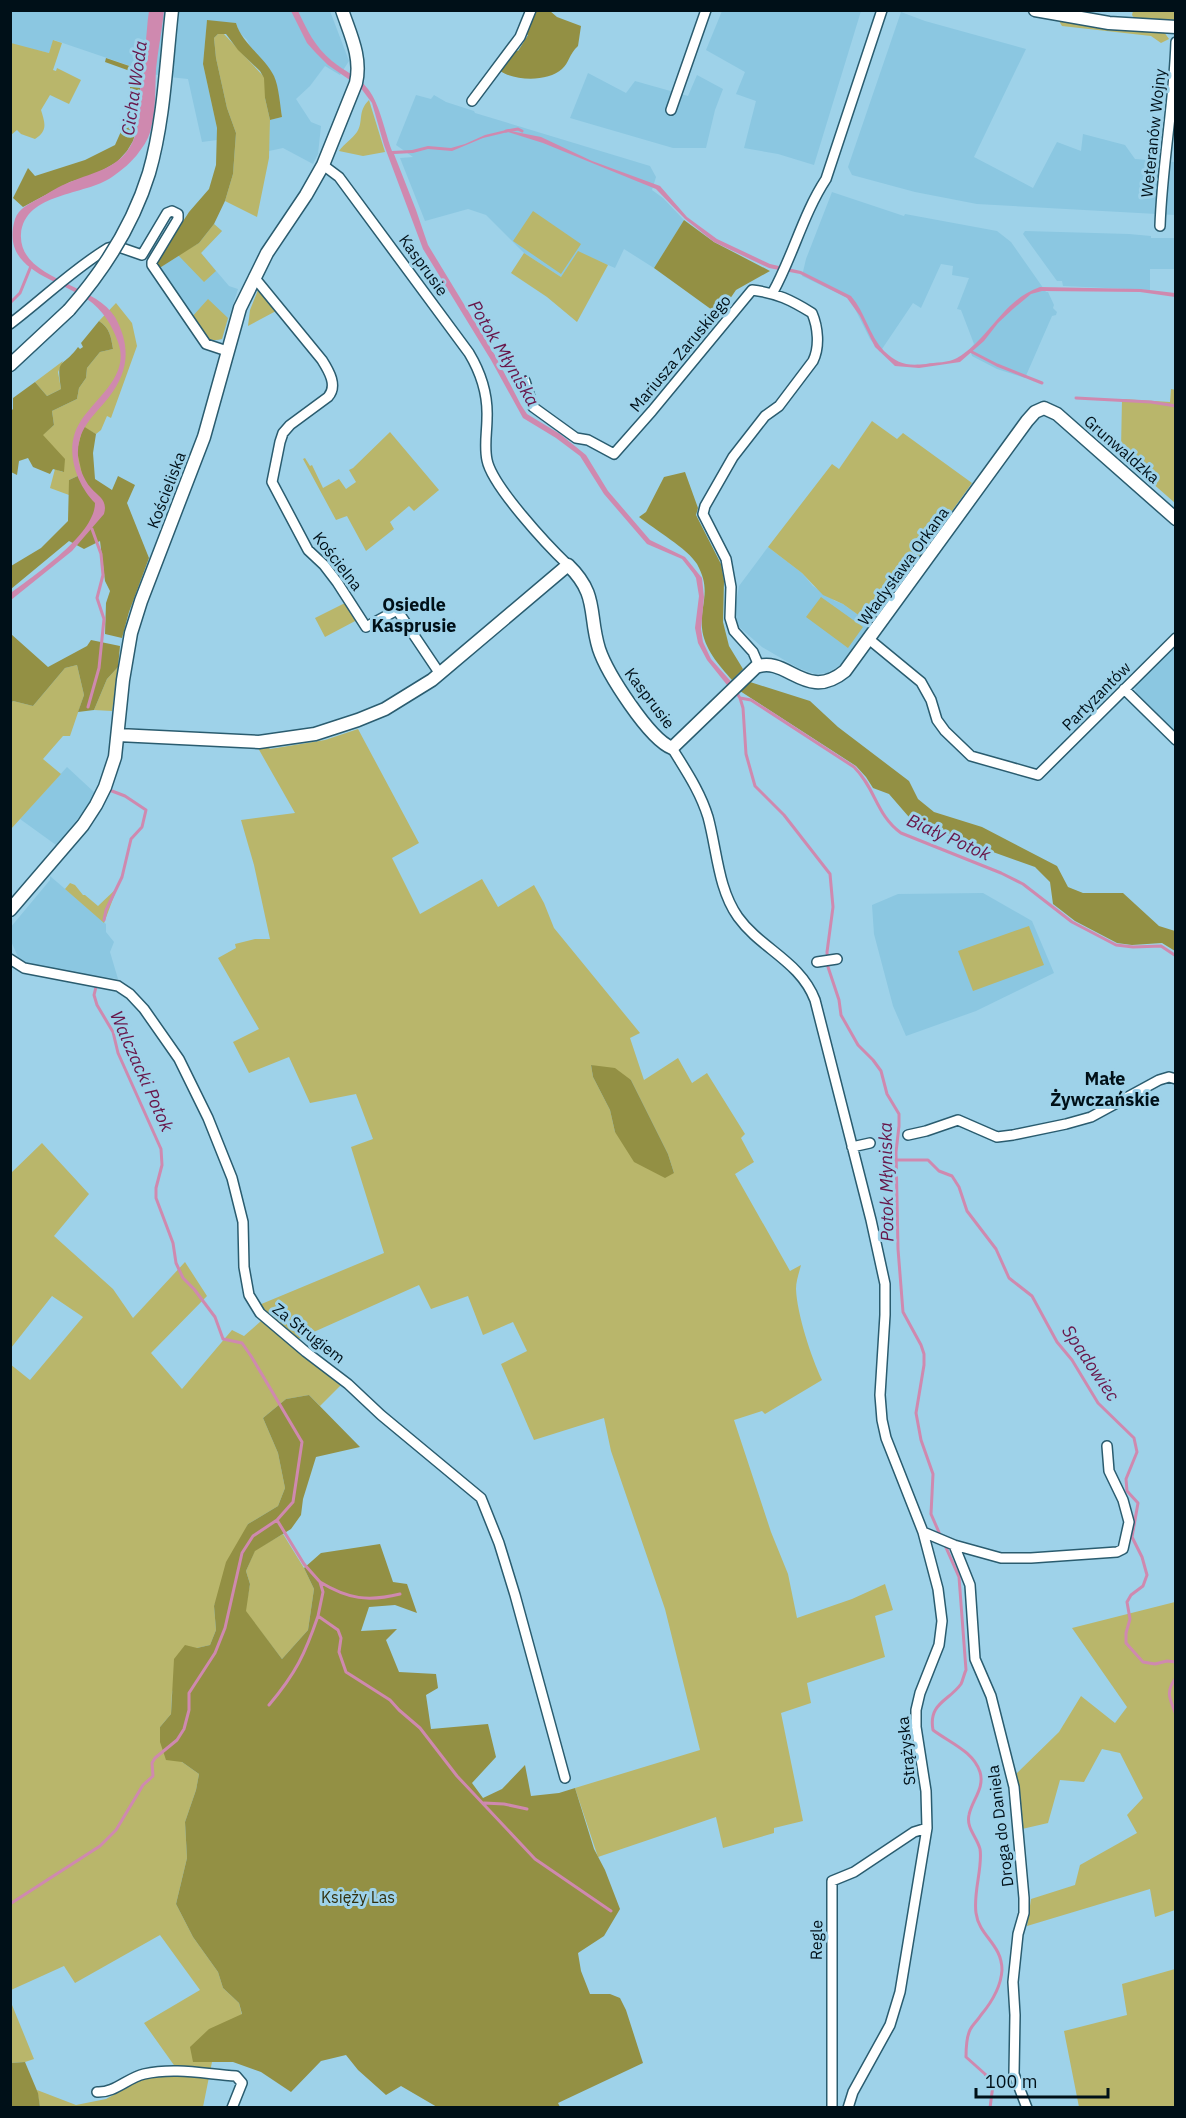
<svg xmlns="http://www.w3.org/2000/svg" width="1186" height="2118" font-family="'IBM Plex Sans',sans-serif">
  <style>
    .built { fill: #8bc7e1 }
    .green { fill: #b9b66b; fill-rule: evenodd }
    .forest { fill: #939044 }
    .water { fill: #cf89af }
    .lines { fill: none; stroke-linecap: round; stroke-linejoin: round }
    .stream { stroke: #cf89af; stroke-width: 3 }
    .street-casing { stroke: #2a5c6f; stroke-width: 12 }
    .secondary-casing { stroke: #2a5c6f; stroke-width: 15 }
    .street { stroke: #fff; stroke-width: 9 }
    .secondary { stroke: #fff; stroke-width: 12 }
    .secondary-bridge-casing { stroke: #2a5c6f; stroke-width: 15; stroke-linecap: butt }
    .secondary-bridge { stroke: #fff; stroke-width: 12 }
    .labels { text-anchor: middle; dominant-baseline: central; stroke-width: 6; stroke-linejoin: round; paint-order: stroke }
    .street-label { font-size: 16px; fill: #001018; stroke: #9ed2e9 }
    .park-label { font-size: 16px; fill: #312f0d; stroke: #9ed2e9 }
    .water-label { font-size: 18px; font-style: italic; fill: #68164a; stroke: #9ed2e9 }
    .neighbourhood-label { font-size: 18px; font-weight: bold; fill: #001018; stroke: #9ed2e9 }
  </style>
  <rect width="100%" height="100%" fill="#9ed2e9"/>
  <path class="built" d="M11,11H330L349,61L340,75L325,66L310,86L296,99L311,122L321,126L318,154L313,164L283,148L269,151L270,120L282,117L274,76L253,52L247,40L239,32L236,23L207,21L203,64L217,128V140L202,142L188,79L160,76L54,40L49,53L11,44Z
    M722,11H861L814,165L778,154L744,148L756,101L736,94L745,72L706,50Z
    M901,12L925,21L1026,49L974,157L1033,188L1057,142L1081,151L1083,134L1125,145L1135,159L1175,162V215L977,204L915,192L852,175L848,167Z
    M588,73L626,93L635,81L688,96L697,75L723,89L715,110L706,148H673L570,118Z
    M416,95L431,99L434,95L446,102L474,111L475,113L650,166L656,177L652,190L663,198L684,220L654,268L624,249L615,268L578,252L561,277L524,253L486,215L468,209L425,221L400,158L413,157L396,145Z
    M832,192L904,216L905,214L997,231L1011,242L1046,292H1048L1054,305L1053,308L1057,312L1056,315L1052,316L1025,378L997,369L972,356L970,349L974,344L961,310L957,309L969,278L952,275L953,266L941,264L921,308L913,303L880,352L870,339L850,299L802,276L806,259Z
    M214,224L222,231L201,253L229,286L238,289L222,339L214,341L205,338L158,269L199,243Z
    M1025,231L1129,234L1151,236V238H1175V269H1150V290L1063,286L1062,281H1057L1023,234Z
    M768,547L802,573L813,586L835,601L843,604L871,624L846,658L839,666L827,673L815,674L798,668L762,647L738,626L735,609L739,586Z
    M1175,642V734L1137,696L1134,684Z
    M67,767L95,793L85,810L56,845L20,819Z
    M50,876L106,924V932L114,942L110,952L118,979L30,966L18,957L11,941L10,928L50,880Z
    M983,893L1032,921L1054,973L976,1011L906,1036L893,1006L874,934L872,905L898,894Z"/>
  <path class="green" d="M1133,11H1174L1175,22L1135,19L1132,15Z
    M1059,21L1110,28L1164,32L1169,39L1161,43L1151,36L1062,26Z
    M223,33L265,78V98L270,120L269,158L257,217L225,201L233,174L236,133L227,108L216,58L214,38L218,34Z
    M53,40L62,43L53,70L56,71L57,68L81,80L69,104L50,95L41,110C45,123 48,131 35,139L21,134L17,130L11,135V43L49,53Z
    M369,100L385,152L363,156L339,151C344,144 352,139 357,132C364,121 357,112 369,100Z
    M533,211L581,244L561,274L513,241Z
    M214,224L222,231L201,253L216,271L204,282L178,255L199,243Z
    M578,251L608,265L577,322L547,297L511,273L524,253L561,277Z
    M258,290L261,291L276,311L248,326L250,310Z
    M208,299L228,318L222,339C205,344 199,330 191,318Z
    M116,303L132,323L137,346L111,418L107,416L101,430L96,434L83,427L82,474L69,480V495L50,488L55,469L63,472L42,435L54,425L52,411L77,399L79,388L86,378L87,368L100,352L113,349C111,337 110,328 99,321Z
    M63,361L58,372L61,389L47,396L35,382Z
    M1171,389L1176,390L1175,503L1118,453L1121,449L1122,399L1170,402Z
    M872,421L897,439L903,433L972,483L871,624L843,604L823,595L802,573L768,547L832,464L839,469Z
    M390,432L439,490L414,511L409,506L390,522L394,529L366,551L347,516L336,520L303,459L305,458L310,466L312,465L323,488L339,479L346,489L356,482L349,470L353,468Z
    M821,597L863,627L848,648L806,617Z
    M347,602L357,620L325,637L315,618Z
    M77,665L84,695L70,736H63L43,759L61,774L11,829V703L13,701L33,706L65,668Z
    M118,667L112,711L94,710L107,679Z
    M358,729L419,843L392,858L420,914L482,879L498,907L534,885L544,903L554,928L640,1033L630,1038L644,1080L678,1058L692,1083L707,1073L745,1134L741,1138L754,1162L735,1174L790,1271L801,1265C799,1273 796,1281 796,1289C797,1314 811,1357 822,1380L765,1414L762,1411L734,1420L771,1532L788,1574L797,1618L852,1599L885,1584L893,1610L875,1616L885,1657L807,1683L811,1703L781,1713L803,1821L774,1828V1833L723,1848L716,1817L598,1857L575,1788L700,1750L665,1609L611,1451L604,1418L534,1440L501,1364L527,1351L513,1322L483,1335L468,1296L431,1309L419,1285L298,1339L279,1326L259,1305L384,1253L351,1147L373,1139L356,1094L310,1103L289,1057L249,1073L233,1042L259,1029L218,958L236,948L235,944L255,939H270L254,865L241,820L295,813L258,748L268,747L270,749L325,740ZM591,1065L631,1080L668,1154L674,1173L615,1132L610,1110L593,1077Z
    M70,883L75,885L83,895H85L98,906L117,888L104,923L65,889Z
    M1029,926L1044,965L973,991L958,951Z
    M42,1143L89,1194L54,1236L113,1289L133,1318L185,1262L207,1296L151,1353L182,1389L232,1330L244,1336L261,1321L342,1384L320,1406L309,1395L286,1399L263,1418L278,1453L285,1488L278,1506L248,1524L214,1606L216,1630L210,1645L197,1648L172,1692L171,1714L160,1727L182,1762L199,1774L196,1790L185,1822L187,1858L176,1904L193,1937L218,1972L223,1988L239,2003L242,2015L193,2062H212L203,2107H40L37,2090L76,2105L106,2099L142,2079L181,2075L144,2023L200,1990L160,1935L75,1983L64,1966L11,1990L10,1364L30,1380L83,1317L52,1296L11,1348V1173Z
    M283,1534L304,1568L314,1589L308,1630L282,1659L245,1611L250,1584L246,1571L255,1550Z
    M1175,1602V1910L1155,1917L1150,1889L1027,1926L1031,1899L1075,1885L1080,1865L1137,1833L1127,1815L1143,1798L1120,1753L1102,1749L1084,1782L1060,1780L1048,1823L1022,1829L1015,1775L1059,1732L1081,1696L1115,1723L1127,1707L1072,1628Z
    M1175,1969V2107H1079L1064,2031L1127,2015L1122,1984Z
    M10,2000L34,2059L25,2062L11,2063Z"/>
  <path class="forest" d="M534,11H550L557,17L581,26L578,46C569,54 569,63 562,69C548,82 515,81 500,71L515,49L518,51L528,35L524,33Z
    M207,20L236,23C242,44 264,56 274,76C279,87 280,105 282,117L270,120L265,98L264,78L260,71L238,50L226,34H218L214,38L216,58L227,108L236,133L233,174L225,201L214,224L199,243L158,269L156,263L189,212L209,189L216,165L217,128L203,64Z
    M106,58L141,70L138,125L133,141L127,151L117,162L96,174L70,182L23,207L13,198L28,168L35,176L85,160L115,145L130,111V71L105,62Z
    M684,220L714,242L770,271L736,290L719,315L654,268Z
    M99,321C110,328 111,337 113,349L100,352L87,368L86,378L79,388L77,399L52,411L54,425L43,435L65,459L64,472L53,469L50,474L33,467L28,458L19,461L17,475L11,472L10,412L13,409V398L35,382L47,396L61,389C56,356 62,369 78,347L80,349L83,347L81,343Z
    M83,426L96,434L93,453L95,479L112,490L118,476L135,485L127,503L149,558L129,612L122,638L105,634L106,603L110,591L105,581L100,541L84,549L69,541L11,589V566L41,548L68,521L69,480L82,474L77,451Z
    M685,472L698,508L696,515L721,564L724,581L723,622L729,646L743,669L732,680C719,665 704,649 702,628C700,603 712,591 697,564C688,549 654,529 639,517L646,512L664,477Z
    M11,634L48,667L87,646L91,640L120,646L118,667L107,679L94,710L78,712L84,695L77,665L65,668L33,706L13,701L11,703Z
    M747,681L810,701L838,727L909,781L918,799L934,812L982,827L1057,866L1068,887L1083,893H1123L1159,926L1175,931V951L1162,943L1132,945L1117,943L1075,921L1053,904L1050,882L1035,867L915,824L889,794L873,788L866,777L856,766L740,691Z
    M591,1065L615,1068L631,1080L668,1154L674,1173L665,1178L634,1162L615,1132L610,1110L593,1077Z
    M309,1395L360,1447L316,1457L303,1499L301,1515L291,1529L255,1551L246,1571L250,1584L246,1611L282,1659L308,1630L314,1589L304,1568L321,1553L380,1544L393,1582L407,1584L417,1613L395,1605L369,1607L361,1631L397,1629L386,1640L399,1672L436,1674L438,1688L426,1695L431,1729L488,1724L496,1757L472,1783L483,1798L502,1789L525,1765L531,1796L559,1793L575,1788L594,1849L605,1870L620,1909L604,1936L578,1953L581,1971L590,1994H610L620,1998L626,2010L643,2063L558,2103L560,2107H437L401,2086L386,2095L358,2070L346,2055L321,2061L291,2092L261,2072L233,2062H193L190,2047L209,2029L242,2014L239,2003L223,1988L218,1972L193,1937L176,1904L187,1858L185,1822L196,1790L199,1774L182,1762L166,1760L160,1742V1727L171,1714L174,1659L185,1645L197,1648L210,1645L216,1630L214,1606L226,1562L248,1524L278,1506L285,1488L278,1453L263,1418L286,1399Z
    M25,2062L38,2093L40,2107H11V2063Z"/>
  <path class="water" d="M149,11H164C162,30 158,50 156,69C155,88 156,110 151,128C150,136 144,146 139,152C133,161 121,171 112,177C85,196 25,192 21,234C18,279 94,283 115,317C131,346 129,371 109,397C95,415 79,426 78,451C77,463 83,479 91,488C99,497 108,500 104,514L72,551L11,600V593C34,575 95,535 95,503C76,484 64,449 79,424C93,399 131,377 118,342C112,325 103,310 87,299C56,278 0,270 15,219C19,208 29,204 38,199C49,193 59,186 70,182C94,172 121,168 133,141C142,121 139,95 141,74C141,65 144,56 145,47C147,35 147,22 149,11Z
    M291,11H298C307,30 315,47 332,61C344,71 359,77 368,89C380,104 385,133 392,151L412,150L428,146L451,148L465,144L485,135L506,130L541,137L592,161L660,186L687,217L717,239L770,264L801,271L851,296C865,312 869,335 884,351C898,364 906,366 926,364C935,362 949,363 957,358C989,340 1002,300 1040,287L1141,289L1175,293V297L1140,292L1042,291L1031,294L1013,309L998,323L984,341L960,362L919,368L895,366L875,347L860,316L847,298L800,274L769,268L714,242L685,219L656,189L543,143L508,132L483,138L452,151L428,149L413,153L394,154L416,210L428,245L496,357L521,405L527,414L560,434L586,455L608,491L650,540L685,557L702,578L704,597L701,629L703,642L711,659L735,686L731,690L707,660L698,643L695,628L699,596L696,578L693,573L682,559L647,544L604,494L580,456L556,438L523,418L491,360L423,249L384,145L372,103L360,87L328,65L315,52L307,43Z"/>
  <g class="lines">
    <path class="stream" d="M506,131L518,129L522,131
      M10,303L20,293L31,266
      M970,351L997,365L1042,383
      M1076,398L1151,402L1176,406
      M736,692L740,698L743,708L746,754L755,786L784,815L830,874L833,907L827,952L828,967L839,1000L841,1015L858,1045L873,1060L881,1071L887,1094L899,1114V1126L896,1152L898,1249L903,1312L921,1345L924,1354V1365L916,1413L921,1440L933,1474L931,1514L941,1537
      M740,698L751,700L854,767C876,789 876,815 901,833L1001,873L1023,884L1072,922L1116,945L1133,947L1161,946L1176,956
      M88,707L99,668L104,619L97,598L103,575L101,554L92,529
      M104,920L106,910L122,877L131,839L142,827L146,810L125,796L112,791
      M896,1160H928L939,1171L952,1176L959,1187L967,1211L996,1249L1009,1278L1032,1296L1057,1342L1072,1360L1098,1403L1134,1438L1137,1452L1126,1479L1127,1491L1138,1503L1132,1537L1142,1557L1147,1575L1143,1586L1131,1595L1127,1602L1130,1619L1126,1633V1643L1143,1662L1155,1664L1167,1661L1176,1662
      M277,1520L304,1564L320,1582L323,1592L318,1616L338,1630L341,1638L339,1652L346,1672L390,1700L399,1710L420,1728L457,1776L535,1859L611,1911
      M944,1543L959,1577L966,1670C964,1674 963,1680 961,1684C949,1701 928,1703 933,1730C950,1743 973,1751 980,1772C985,1788 972,1800 969,1815C966,1828 977,1837 980,1849C983,1867 973,1892 976,1913C979,1936 1002,1944 1002,1970C1001,1987 991,2003 981,2015C978,2020 972,2025 970,2030C966,2038 966,2048 966,2057L985,2074L993,2085L990,2108
      M320,1582C348,1599 368,1602 400,1594
      M1176,1678C1164,1693 1171,1700 1176,1715
      M269,1705C296,1673 305,1654 318,1616
      M484,1803L504,1804L527,1809
      M10,1904L100,1846L116,1830L143,1785L153,1776L152,1763L155,1758L177,1740L184,1729L189,1710V1693L215,1653L225,1628L242,1553L253,1536L277,1520L293,1502L302,1442L251,1356L242,1343L223,1339L215,1317L194,1289L183,1278L176,1263L173,1243L156,1198V1188L162,1165L161,1149L118,1053L113,1032L97,1005L94,995L96,987"/>
    <defs>
      <path id="street" d="M472,101L520,37L531,10
        M671,110L706,10
        M323,165L339,177L469,353C481,373 488,395 487,418C487,432 484,446 487,460C492,486 548,546 568,565
        M1160,226C1162,165 1174,104 1176,42
        M254,277L322,360C329,371 338,386 328,397L290,425L283,433L280,442L272,482L308,550L324,565L337,582L366,627L397,610L440,674
        M773,292C793,256 803,214 826,179L882,10
        M10,324C43,299 72,270 108,248L116,246L142,255L167,213L172,211L178,214V219L152,262V265L206,344L227,351
        M525,381L533,407L576,438L588,440L614,454L652,411L752,290C777,293 791,300 812,313C818,327 820,347 813,361L779,406L765,416L733,457L705,506L703,514L726,559L731,587L730,618L734,631L753,652L759,666
        M870,640L921,682L931,700L937,720L945,731L971,756L1038,775L1176,638
        M1124,689L1176,740
        M672,748C686,771 700,791 708,817C717,850 718,889 738,917C761,949 800,961 815,1000L871,1220L885,1284V1315L880,1395L882,1420L886,1438L923,1532L938,1589L942,1621L939,1645L920,1693L916,1710V1727L926,1791L927,1828L900,1992L890,2025L853,2092L848,2108
        M10,959L24,968L118,986L130,994L144,1009L179,1059L208,1118L232,1178L243,1222L244,1267L249,1295L260,1313L306,1352L348,1384L381,1415L481,1498L499,1543L515,1595L565,1778
        M817,962L837,959
        M908,1135L926,1131L958,1120L997,1137L1013,1135L1066,1124L1091,1117L1159,1080L1169,1077L1176,1079
        M852,1147L870,1143
        M923,1532L954,1545L1001,1558H1031L1117,1552L1123,1549L1129,1522L1123,1500L1109,1471L1107,1446
        M954,1545L970,1585L975,1659L991,1696L1014,1787L1024,1898V1913L1018,1934L1013,1982L1015,2015L1014,2074L1027,2108
        M97,2092C115,2093 127,2078 144,2074C175,2067 205,2074 236,2076L242,2083L232,2108
        M832,2108V1881L854,1872L914,1832L927,1828"/>
      <path id="secondary" d="M1035,10L1109,23L1176,27
        M10,365L69,310
        M118,735L259,742L315,734L358,720L385,709L432,680L568,565C599,595 588,614 599,649C607,673 649,739 672,748L756,667C787,655 806,703 845,671L1027,421L1035,412L1044,408L1057,414L1176,519
        M10,910L83,825L96,805L105,787L115,757L123,680L131,633L141,601L204,437L240,308L267,253L306,195L323,165L356,83C362,57 350,34 342,10"/>
    </defs>
    <use href="#street" class="street-casing"/>
    <use href="#secondary" class="secondary-casing"/>
    <use href="#street" class="street"/>
    <use href="#secondary" class="secondary"/>
    <defs>
      <path id="secondary-bridge" d="M69,310C105,269 133,225 149,173C164,121 166,64 172,10"/>
    </defs>
    <use href="#secondary-bridge" class="secondary-bridge-casing"/>
    <use href="#secondary-bridge" class="secondary-bridge"/>
  </g>
  <g class="labels">
    <g class="street-label">
      <text transform="translate(1153 133) rotate(-84)">Weteranów Wojny</text>
      <text transform="translate(424 265) rotate(54)">Kasprusie</text>
      <text transform="translate(680 353) rotate(-50)">Mariusza Zaruskiego</text>
      <text transform="translate(1122 449) rotate(41)">Grunwaldzka</text>
      <text transform="translate(166 490) rotate(-69)">Kościeliska</text>
      <text transform="translate(338 561) rotate(52)">Kościelna</text>
      <text transform="translate(903 566) rotate(-54)">Władysława Orkana</text>
      <text transform="translate(1096 696) rotate(-45)">Partyzantów</text>
      <text transform="translate(650 698) rotate(53)">Kasprusie</text>
      <text transform="translate(309 1333) rotate(38)">Za Strugiem</text>
      <text transform="translate(906 1751) rotate(-96)">Strążyska</text>
      <text transform="translate(1000 1826) rotate(-97)">Droga do Daniela</text>
      <text transform="translate(816 1940) rotate(-89)">Regle</text>
    </g>
    <g class="park-label">
      <text x="358" y="1897">Księży Las</text>
    </g>
    <g class="water-label">
      <text transform="translate(134 88) rotate(-82)">Cicha Woda</text>
      <text transform="translate(504 353) rotate(59)">Potok Młyniska</text>
      <text transform="translate(949 837) rotate(24)">Biały Potok</text>
      <text transform="translate(142 1071) rotate(66)">Walczacki Potok</text>
      <text transform="translate(886 1182) rotate(-91)">Potok Młyniska</text>
      <text transform="translate(1091 1363) rotate(56)">Spadowiec</text>
    </g>
    <g class="neighbourhood-label">
      <text x="414" y="604">Osiedle<tspan x="414" dy="21">Kasprusie</tspan></text>
      <text x="1105" y="1078">Małe<tspan x="1105" dy="21">Żywczańskie</tspan></text>
    </g>
  </g>
  <rect width="1186" height="2118" fill="none" stroke="#001018" stroke-width="24"/>
  <path d="M976 2088v9h132v-9" fill="none" stroke="#001018" stroke-width="3"/>
  <text x="985" y="2088" font-size="18" fill="#001018" stroke="#9ed2e9" stroke-width="4.5" paint-order="stroke">100 m</text>
</svg>
